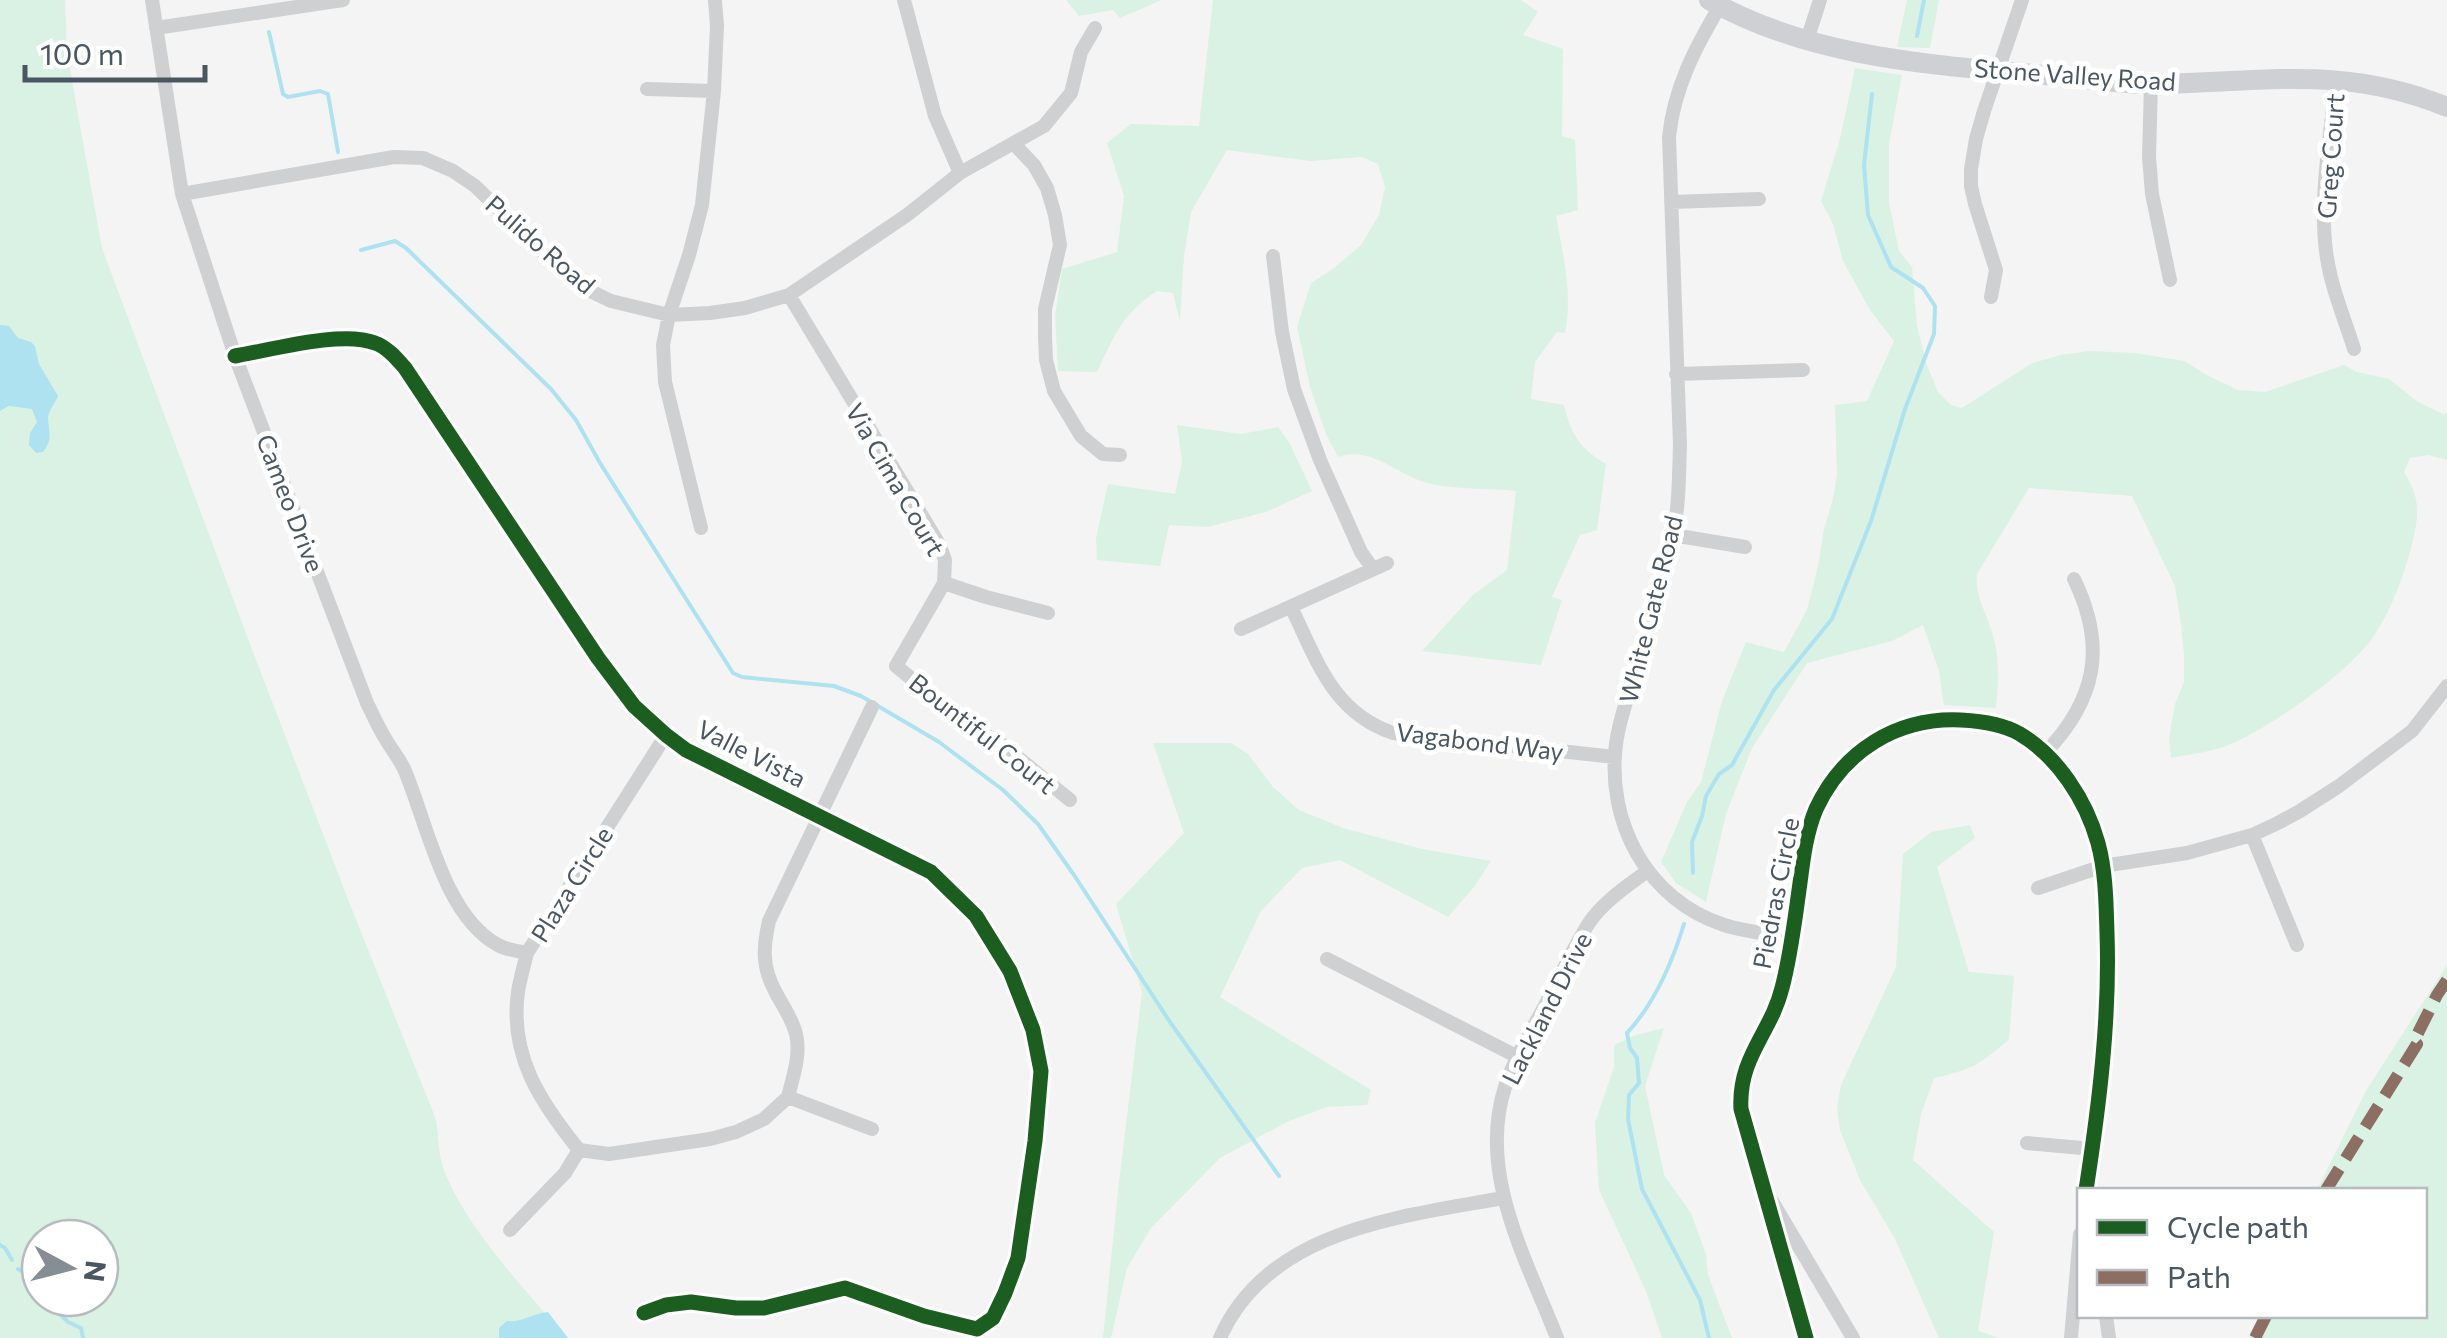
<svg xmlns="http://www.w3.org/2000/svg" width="2447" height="1338" font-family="Commissioner,sans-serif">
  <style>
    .green { fill: #d9f2e3; fill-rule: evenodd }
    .water { fill: #aee2f0 }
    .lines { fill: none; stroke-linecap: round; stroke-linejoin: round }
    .stream { stroke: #aee2f0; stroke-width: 4 }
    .street { stroke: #ced0d2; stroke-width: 14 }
    .secondary { stroke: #ced0d4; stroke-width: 20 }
    .quiet { stroke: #8d6e63; stroke-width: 12; stroke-dasharray: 25 12; stroke-linecap: butt }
    .cycleway-casing { stroke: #fff; stroke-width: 21 }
    .cycleway { stroke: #1b5e20; stroke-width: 15 }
    .labels { text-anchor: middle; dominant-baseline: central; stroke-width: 10; stroke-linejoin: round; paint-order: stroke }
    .street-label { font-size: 25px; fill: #4a5661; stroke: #fff }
  </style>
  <rect width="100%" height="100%" fill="#f4f4f4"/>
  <path class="green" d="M0,0H65L67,53L102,248L253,652L351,907L425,1092C429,1101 433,1111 436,1121C439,1136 438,1152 443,1167C463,1225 527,1291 566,1338H0ZM40,1238H100V1298H40Z
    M1066,0H1162L1120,18L1113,10L1079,16Z
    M1213,0H1521L1538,12L1523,35L1563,49L1562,136L1575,140L1578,210L1556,216C1563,255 1573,293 1565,333L1557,332L1535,362L1531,399L1564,405C1571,434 1579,448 1606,464L1597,530L1580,535L1552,597L1562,600L1541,665L1422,651L1473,595L1507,570L1516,491C1487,488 1455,490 1428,483C1397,475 1371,445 1338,457L1326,434L1310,387L1297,327L1311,283L1334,268L1361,245L1379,215L1385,187L1378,164L1362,157L1310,161L1227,150L1191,212L1184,256L1180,321L1173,293L1157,291C1122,314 1114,336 1097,372L1058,371L1055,316L1062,269L1117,252L1124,196L1107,143L1131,124L1199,126Z
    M1907,0H1939L1930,48L1897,47Z
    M1855,68L1902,75L1889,144V203L1899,251L1912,267L1917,326L1926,363L1938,392L1951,405L1962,408L2032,363L2061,355L2089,351L2135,353L2184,361L2207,375L2238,390L2265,392L2344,365L2357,372L2389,379L2418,402L2443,414L2447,413V460L2428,455L2410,458L2404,472C2423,501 2418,520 2410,552C2402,580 2392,607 2377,631C2355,669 2271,727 2231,744C2213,752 2190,754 2171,758L2169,738L2175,704L2184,682V655L2181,624L2175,586L2132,496L2029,488L1977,574C1974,596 1988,614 1993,636C2000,659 1998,684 1996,708L1944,705L1939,671L1923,625L1892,641L1807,663L1752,748L1726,814L1706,902L1676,883L1661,862L1687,802L1701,782L1722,701L1746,642L1784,652L1807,610L1818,566L1824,529L1833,499L1837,475L1835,405L1867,401L1894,341L1870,310L1843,261L1833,224L1821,201L1840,139Z
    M1177,425L1241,434L1278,427L1290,444L1312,491L1266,512L1207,527L1169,525L1160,566L1097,560L1096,538L1108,484L1175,494L1182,462Z
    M1153,743H1231L1248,754L1273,787L1299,810L1343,828L1422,849L1491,861L1474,887L1448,917L1340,860L1302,868L1261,911L1220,997L1371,1090L1367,1105L1327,1107L1289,1121L1220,1158L1151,1228L1127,1268L1111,1338H1103L1118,1191L1142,992L1116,904L1184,833Z
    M1970,825L1975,838L1937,867L1969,972L2014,976L2009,1039C1981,1064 1971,1070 1934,1078L1921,1114L1913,1160L1994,1232L1978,1331L1999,1338H1939L1895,1239L1860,1180L1840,1130L1837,1108L1841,1085L1896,967L1903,854L1931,832Z
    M2447,965V1338H2249L2261,1316H2424V1190H2317L2367,1089Z
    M1664,1028L1645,1086L1664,1175L1691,1213L1706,1254L1708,1275L1732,1338H1662L1646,1291L1599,1190L1595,1123L1614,1067V1045L1636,1035Z"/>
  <path class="water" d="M0,325L9,326L18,338L31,342L35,346L39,364L58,396C55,403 48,411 48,419C49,433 53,439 43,452L36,453L29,445L30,433L37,422L32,409L9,406L0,411Z
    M548,1312L568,1338H499V1328L507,1321C521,1323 534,1313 548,1312Z"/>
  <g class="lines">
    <path class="stream" d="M269,32L283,94L288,97L320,91L328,94L338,152
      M1917,36L1924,0
      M361,250L395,241L406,248L551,389L576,420L600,463L733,673L742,677L834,686L861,696L939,742L1003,790L1038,824L1074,875L1170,1022L1279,1176
      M1693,873L1692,842L1702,816L1706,796L1719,774L1732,765L1774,690L1832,619L1871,521L1905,409L1934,334L1935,306L1923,288L1891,267L1868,215L1864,165L1872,94
      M1684,924C1672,963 1655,1003 1627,1033L1630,1048L1637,1058L1639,1083L1629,1095L1628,1119L1642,1189L1700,1300L1709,1338
      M0,1245L5,1248L12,1260
      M18,1269L31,1277L40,1294
      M43,1298L68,1322L81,1328L83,1338"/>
    <path class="street" d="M152,0L182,194L235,356L367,703C373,715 378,727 385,738C391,749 400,759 405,771C427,823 444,916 498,945C507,950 518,951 527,953
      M904,0L935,116L960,173
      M1720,6C1695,48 1674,88 1669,137L1680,445C1679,475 1679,507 1673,537C1663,584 1647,631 1634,677C1627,699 1619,721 1616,744C1606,822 1647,900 1724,925C1746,932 1770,934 1792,937
      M156,28L343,0
      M1807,40L1820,0
      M2336,79C2331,135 2319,195 2326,251C2330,285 2344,317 2354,349
      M2151,84L2149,157L2152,194L2170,280
      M647,89L714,91
      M1014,144L1034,165L1047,188L1055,215L1060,245L1045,309V337L1046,360L1054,391L1081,436L1103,454L1120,455
      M182,194L394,157L423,158L453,171L475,186L546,255L586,289L611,301L669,315L710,313L745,308L789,295L907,215L960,173L1044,126L1071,93L1081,52L1095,28
      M1671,202L1759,199
      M1273,256L1282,332L1294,389L1320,460L1361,552L1373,569
      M789,295L939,544L945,560L944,583L896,666L973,729L999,742L1070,800
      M1991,297L1996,270L1975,204L1971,186V169L1976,139L1984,111L2022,0
      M235,356C271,350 342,330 375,343C387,347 397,359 405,368L598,658L634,706L666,735L686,750L931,872L976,916L1010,971L1033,1030L1041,1071L1035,1141L1018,1258L1005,1293L993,1318L977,1329L924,1316L845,1288L764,1308H736L691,1302L666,1305L644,1313
      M1676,374L1803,370
      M701,528L665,382L663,345L669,315L689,255L702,205L714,91L717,26L715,0
      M1673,535L1745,547
      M944,583L986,597L1048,613
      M1291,607C1317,660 1332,712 1393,733L1615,757
      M1241,629L1387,563
      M2045,753C2096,700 2107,647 2074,579
      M2252,835L2297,945
      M2038,888L2103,866L2187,853L2252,835L2278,823L2300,811L2339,786L2412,731L2447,686
      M1327,959L1518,1057
      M872,1129L788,1097C793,1076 801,1055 796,1034C792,1018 782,1005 775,991C762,967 763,947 769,921L872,707
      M2027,1143L2093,1149
      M579,1150C541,1103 509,1056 518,992C520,979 524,966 527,953L666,735
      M579,1150L609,1154L710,1139L736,1132L764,1119L788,1097
      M1772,1201L1853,1338
      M510,1230L565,1173L579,1150
      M2106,1316L2109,1338
      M1220,1338C1268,1229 1400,1217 1503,1198
      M1557,1338C1527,1260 1477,1174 1505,1087C1515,1056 1534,1027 1549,998C1562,973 1574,946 1589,923C1603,902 1626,887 1646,872
      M1806,1338L1741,1109C1738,1057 1771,1033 1782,988C1791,954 1795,918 1800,883C1803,859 1806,833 1816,809C1843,751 1897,717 1961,720C1981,721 2003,724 2020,734C2058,757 2086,800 2098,843C2106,873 2106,903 2107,933C2110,1019 2099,1106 2086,1190
      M2071,1338L2080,1234"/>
    <path class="secondary" d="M1709,0C1808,56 1922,64 2033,74C2073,77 2114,84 2154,84C2262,83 2342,64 2447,107"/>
    <path class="quiet" d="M2326,1190L2417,1044L2414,1041L2437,995L2447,980
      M2255,1338L2266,1316"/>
    <defs>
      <path id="cycleway" d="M235,356C271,350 342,330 375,343C387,347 397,359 405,368L598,658L634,706L666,735L686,750L931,872L976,916L1010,971L1033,1030L1041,1071L1035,1141L1018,1258L1005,1293L993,1318L977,1329L924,1316L845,1288L764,1308H736L691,1302L666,1305L644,1313
        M1806,1338L1741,1109C1738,1057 1771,1033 1782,988C1791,954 1795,918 1800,883C1803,859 1806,833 1816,809C1843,751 1897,717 1961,720C1981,721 2003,724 2020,734C2058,757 2086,800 2098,843C2106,873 2106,903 2107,933C2110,1019 2099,1106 2086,1190"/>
    </defs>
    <use href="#cycleway" class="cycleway-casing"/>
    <use href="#cycleway" class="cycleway"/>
  </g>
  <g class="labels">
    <g class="street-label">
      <text transform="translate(2075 74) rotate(4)">Stone Valley Road</text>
      <text transform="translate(2330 156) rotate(-86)">Greg Court</text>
      <text transform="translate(541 244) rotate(41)">Pulido Road</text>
      <text transform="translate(896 479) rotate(60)">Via Cima Court</text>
      <text transform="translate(291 503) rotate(69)">Cameo Drive</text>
      <text transform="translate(1650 609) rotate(-76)">White Gate Road</text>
      <text transform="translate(983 733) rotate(38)">Bountiful Court</text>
      <text transform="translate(1480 741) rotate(7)">Vagabond Way</text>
      <text transform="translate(752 753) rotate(27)">Valle Vista</text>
      <text transform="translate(571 884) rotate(-58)">Plaza Circle</text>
      <text transform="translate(1775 893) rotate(-79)">Piedras Circle</text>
      <text transform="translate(1546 1008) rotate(-63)">Lackland Drive</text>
    </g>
  </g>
  <rect x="2077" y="1188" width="350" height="130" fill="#ffffff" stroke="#b7bbc0" stroke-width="2.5"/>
  <rect x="2097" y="1220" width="50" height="15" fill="#1b5e20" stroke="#b7bbc0" stroke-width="2.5"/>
  <text x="2167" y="1238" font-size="30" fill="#4a5661">Cycle path</text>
  <rect x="2097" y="1270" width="50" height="15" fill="#8d6e63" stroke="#b7bbc0" stroke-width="2.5"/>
  <text x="2167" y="1288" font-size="30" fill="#4a5661">Path</text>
  <g transform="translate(70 1268) rotate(97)"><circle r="48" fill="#ffffff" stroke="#b7bbc0" stroke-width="2.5"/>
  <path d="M0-8L18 38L0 25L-18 38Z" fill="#868d94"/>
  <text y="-15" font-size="28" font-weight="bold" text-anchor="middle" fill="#4a5661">N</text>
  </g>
  <path d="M25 65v15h180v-15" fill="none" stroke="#4a5661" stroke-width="5"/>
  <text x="40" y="65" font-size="30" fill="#4a5661" stroke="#ffffff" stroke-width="8" paint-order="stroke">100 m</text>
</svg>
